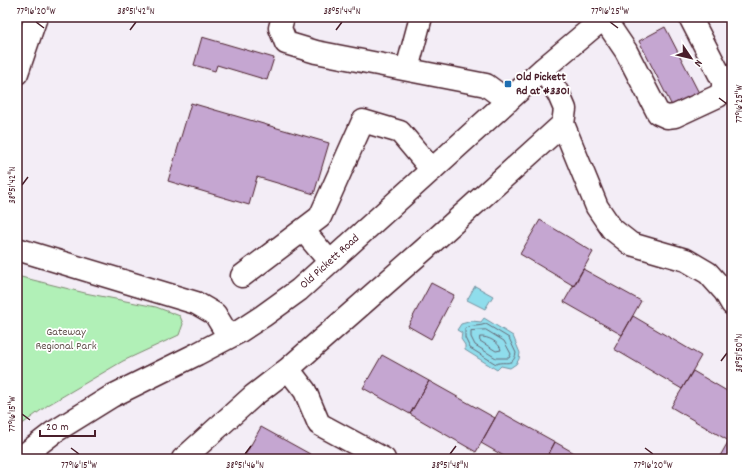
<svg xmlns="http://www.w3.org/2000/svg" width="749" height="476" font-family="Dekko,sans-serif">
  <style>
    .green { fill: #b1f0b7; stroke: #7e8871 }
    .water { fill: #8fddec; stroke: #73919f }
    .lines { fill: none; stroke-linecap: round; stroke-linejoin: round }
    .shore { stroke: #666b78; stroke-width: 1 }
    .building { fill: #c5a6d1; stroke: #4a1f2b }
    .minor-casing { stroke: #4a1f2b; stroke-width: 25 }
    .minor { stroke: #fff; stroke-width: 22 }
    .ticks { fill: none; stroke: #4a1f2b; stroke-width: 1.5 }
    .poi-dot { fill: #1f6fb2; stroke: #fff; stroke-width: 1.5 }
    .labels { text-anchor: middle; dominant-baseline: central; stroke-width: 3.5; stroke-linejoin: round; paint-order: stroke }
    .poi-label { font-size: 12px; font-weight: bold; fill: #4a1f2b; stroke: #fff; text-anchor: start }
    .street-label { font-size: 12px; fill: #4a1f2b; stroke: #fff }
    .park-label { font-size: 12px; fill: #64534e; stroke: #fff }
    .neatline { fill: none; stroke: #4a1f2b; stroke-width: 1.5 }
    .ticks-label { font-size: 10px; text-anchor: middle; fill: #4a1f2b }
  </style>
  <rect width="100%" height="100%" fill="#f3edf6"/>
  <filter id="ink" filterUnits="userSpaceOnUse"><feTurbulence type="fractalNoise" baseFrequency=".025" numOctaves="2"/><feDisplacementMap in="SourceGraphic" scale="8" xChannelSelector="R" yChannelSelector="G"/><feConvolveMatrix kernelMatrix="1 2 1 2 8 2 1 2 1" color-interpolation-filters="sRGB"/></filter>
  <g filter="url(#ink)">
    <path class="green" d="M17,276L85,293L156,307L180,316L183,324L179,335L123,361L48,405L17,428Z"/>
    <path class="water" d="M475,286L493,296L485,309L467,300Z
      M484,318L513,336L520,353L519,359L516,364L510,368L501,366L497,370L465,350V345L461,339L462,333L457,330L461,324L472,321L481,322Z"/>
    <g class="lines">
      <path class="shore" d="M486,324L509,338L516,353C513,368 505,360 496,364L470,348L465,338V328C472,325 479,327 486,324Z
        M486,330L504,341L511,354L509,358H496L475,345L471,337V331Z
        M480,337C488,336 500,343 501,350L496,351L480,341Z"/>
    </g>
    <path class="building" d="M665,27L699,93L672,106L639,41Z
      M202,37L274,58L267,80L217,65L215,71L194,65Z
      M191,103L329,143L314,194L257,177L249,205L168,181Z
      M540,220L593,252L574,286L520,254Z
      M583,269L641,301L622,335L564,302Z
      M431,283L454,295L431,339L408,326Z
      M633,316L701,356L682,389L614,349Z
      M382,355L429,381L410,414L363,388Z
      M693,371L732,394V435L729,441L671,407Z
      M429,381L495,418L476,452L410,414Z
      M499,411L555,442L546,459H509L481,443Z
      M261,427L319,459H243Z
      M732,435V459H726L720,456Z
      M555,442L585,459H546Z"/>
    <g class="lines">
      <defs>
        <path id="minor" d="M283,17L280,28L286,43L316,52L486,85L508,101
          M603,17L626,51L658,113L667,117L675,116L718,96L723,90V81L690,17
          M407,69L421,17
          M543,69L559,95L565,109L563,124L597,207L612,229L631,244L686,260L708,273L725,292L732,304
          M17,73L36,17
          M303,230L330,262
          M17,249L196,303L215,314L229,337
          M242,276L320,217L363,121L400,132L432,170
          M288,369L305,391L319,424L384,459
          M19,459L54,432L112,396L197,354L237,333L263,316L299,290L543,69L605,17
          M183,459L253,396L288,369L427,247L563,124"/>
      </defs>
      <use href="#minor" class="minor-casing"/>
      <use href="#minor" class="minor"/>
    </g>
  </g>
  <path class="ticks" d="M36,22L44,28M610,22L618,28M130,30L136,22M336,30L342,22M719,98L727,104M22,185L28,177M721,361L727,353M22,414L30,420M71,448L79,454M645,448L653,454M245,454L251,446M450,454L456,446"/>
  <rect class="poi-dot" x="504" y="80" width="8" height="8" rx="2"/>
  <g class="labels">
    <g class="poi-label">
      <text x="516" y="77">Old Pickett<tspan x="516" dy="14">Rd at #3301</tspan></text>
    </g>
    <g class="street-label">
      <text transform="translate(330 262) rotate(-42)">Old Pickett Road</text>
    </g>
    <g class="park-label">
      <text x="66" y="332">Gateway<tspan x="66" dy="14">Regional Park</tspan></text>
    </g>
  </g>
  <rect width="749" height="476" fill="none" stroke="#fff" stroke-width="44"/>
  <g transform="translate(691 58) rotate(125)" stroke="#ffffff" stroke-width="3" paint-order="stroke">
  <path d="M0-3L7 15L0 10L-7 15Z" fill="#4a1f2b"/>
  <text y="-6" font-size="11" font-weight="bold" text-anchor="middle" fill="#4a1f2b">N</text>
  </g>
  <path d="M40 430v6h55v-6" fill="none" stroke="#4a1f2b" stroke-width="2"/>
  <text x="46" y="430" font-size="12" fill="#4a1f2b" stroke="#ffffff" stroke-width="3" paint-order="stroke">20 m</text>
  <rect x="22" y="22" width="705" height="432" class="neatline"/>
  <g class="ticks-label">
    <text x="36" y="14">77°16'20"W</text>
    <text x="136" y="14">38°51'42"N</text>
    <text x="342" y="14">38°51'44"N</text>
    <text x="610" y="14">77°16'25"W</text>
    <text transform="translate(738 104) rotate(-90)" y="4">77°16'25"W</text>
    <text transform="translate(11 185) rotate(-90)" y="4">38°51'42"N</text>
    <text transform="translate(738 353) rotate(-90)" y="4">38°51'50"N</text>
    <text transform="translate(11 414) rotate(-90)" y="4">77°16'15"W</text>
    <text x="79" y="468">77°16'15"W</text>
    <text x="245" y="468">38°51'46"N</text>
    <text x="450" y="468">38°51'48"N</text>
    <text x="653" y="468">77°16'20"W</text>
  </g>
</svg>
